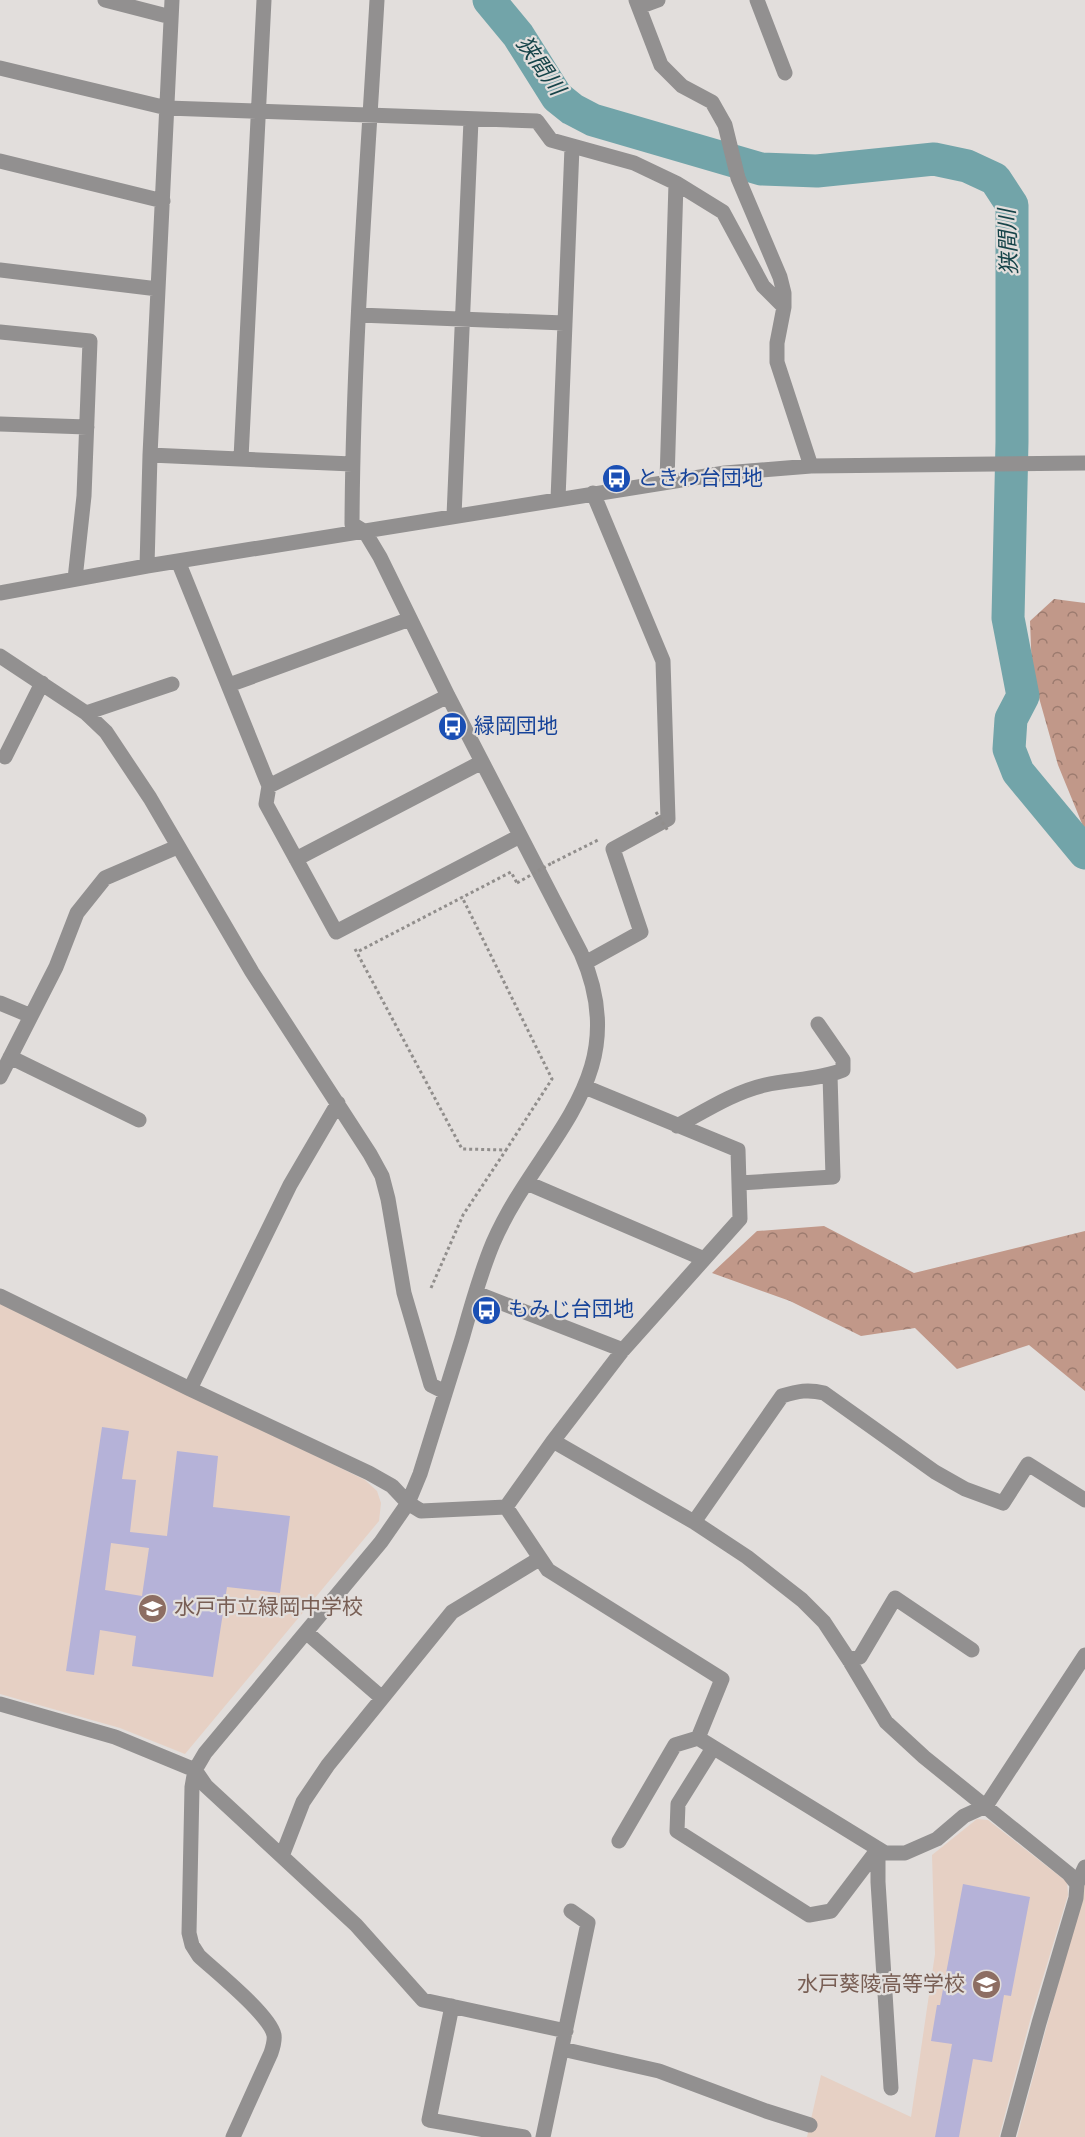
<svg xmlns="http://www.w3.org/2000/svg" width="1085" height="2137" font-family="Spectral,'Noto Sans JP',serif">
  <style>
    .education { fill: #e6d0c4 }
    .forest { fill: url(#forest-crowns) }
    .lines { fill: none; stroke-linecap: round; stroke-linejoin: round }
    .river { stroke: #72a4a9; stroke-width: 33 }
    .building { fill: #b5b2d8; fill-rule: evenodd }
    .path { stroke: #918e8c; stroke-width: 3; stroke-dasharray: 3 3; stroke-linecap: butt }
    .minor { stroke: #929090; stroke-width: 15 }
    .path-bridge { stroke: #918e8c; stroke-width: 3; stroke-dasharray: 3 3; stroke-linecap: butt }
    .labels { text-anchor: middle; dominant-baseline: central; stroke-width: 4.5; stroke-linejoin: round; paint-order: stroke }
    .transit-label { font-size: 21px; fill: #164399; stroke: #e2dedc; text-anchor: start }
    .education-label { font-size: 21px; fill: #785e54; stroke: #e2dedc; text-anchor: start }
    .water-label { font-size: 22px; font-style: italic; fill: #164449; stroke: #e2dedc }
  </style>
  <defs>
    <pattern id="forest-crowns" width="20" height="18" patternUnits="userSpaceOnUse" patternTransform="scale(1.5)"><rect width="20" height="18" fill="#c19889"/><path d="M2 6a3 3 0 1 1 6 0M12 15a3 3 0 1 1 6 0" fill="none" stroke="#9c7b6f"/></pattern>
  </defs>
  <rect width="100%" height="100%" fill="#e2dedc"/>
  <path class="education" d="M0,1301L365,1480L377,1491L381,1503L379,1521L185,1754L120,1728L0,1694Z
    M977,1819L988,1820L1067,1882L1068,1895L1031,2017L999,2137H807L821,2075L911,2117L935,1954L932,1855Z
    M1085,1883V2137H1017Z"/>
  <path class="forest" d="M1054,599L1085,603V831L1058,765L1032,673L1030,621Z
    M824,1226L914,1273L1085,1231V1391L1029,1345L957,1369L915,1328L861,1336L790,1301L712,1273L757,1231Z"/>
  <g class="lines">
    <path class="river" d="M489,0L518,35L557,97L572,109L593,120L761,169L817,171L934,159L967,166L995,179L1012,205V442L1008,618L1023,696L1011,719L1009,749L1018,772L1085,853"/>
  </g>
  <path class="building" d="M102,1427L129,1431L122,1479L136,1480L130,1532L167,1536L177,1451L218,1456L213,1507L290,1516L280,1593L227,1587L213,1677L132,1666L136,1636L100,1630L94,1675L66,1671ZM111,1543L149,1548L142,1596L105,1590Z
    M963,1884L1030,1897L1011,1996L1004,1995L992,2062L973,2059L959,2137H935L952,2044L931,2041L937,2005H940Z"/>
  <g class="lines">
    <path class="path" d="M552,863L600,839
      M355,949L462,1149L506,1150L552,1079L462,897
      M359,951L511,872L517,883
      M431,1288L463,1215L506,1150"/>
    <path class="minor" d="M105,0L171,17
      M636,0L661,65L682,86L712,102L725,125L738,178L780,277L784,293V307L777,343V362L811,466
      M757,0L785,73
      M639,7L658,0
      M0,68L167,108L537,121L551,140L634,163L676,183L723,212L763,286L784,307
      M0,161L163,201
      M0,270L158,289
      M359,315L564,323
      M0,332L90,341L84,496L75,579
      M0,424L87,427
      M150,455L352,464
      M241,458L264,0
      M667,481L676,183
      M558,499L572,147
      M454,516L471,120
      M178,561L269,786L266,804L336,932L520,836
      M147,566L150,455L172,0
      M0,593L147,566L725,473L811,466L1085,463
      M0,656L86,713L106,732L150,798L252,972L370,1154L382,1176L388,1199L404,1293L431,1385L445,1392
      M229,685L410,619
      M86,713L172,684
      M5,757L42,683
      M269,786L448,696
      M296,859L482,762
      M585,963L641,932L613,849L668,819L663,661L593,493
      M0,1003L31,1016
      M10,1057L139,1120
      M0,1077L56,967L77,913L105,878L177,847
      M677,1126C705,1111 734,1092 765,1085C791,1079 818,1080 843,1070V1060L818,1024
      M527,1183L704,1259
      M740,1183L833,1177L830,1075
      M476,1293L623,1350
      M0,1296L190,1389L369,1473L392,1486L408,1503L421,1511L506,1507L553,1441L694,1522L747,1557L802,1600L824,1622L849,1660L886,1722L924,1757L1069,1874L1077,1884L1076,1898L1039,2023L1008,2137
      M190,1389L290,1185L338,1103
      M553,1441L623,1350L740,1219L738,1150L585,1087
      M506,1507L548,1570L722,1679L698,1738
      M694,1522L782,1396C798,1391 808,1389 824,1393L935,1472L965,1489L1003,1503L1028,1464L1085,1500
      M306,1632L382,1698
      M849,1660L860,1657L895,1598L972,1650
      M0,1704L115,1737L195,1770L206,1786L356,1925L423,2000L566,2031
      M713,1748L678,1804L677,1831L809,1915L831,1911L878,1849V1882L891,2088
      M619,1841L675,1745L698,1738L885,1853H905L937,1839L964,1816L986,1806L1085,1655
      M282,1856L303,1802L328,1765L452,1612L539,1559
      M1077,1884L1085,1867
      M452,2006L429,2120L524,2137
      M562,2049L659,2071L766,2111L810,2125
      M233,2137L271,2053C273,2047 275,2041 274,2035C270,2015 215,1971 199,1956L192,1945L189,1933L192,1787L195,1770L205,1753L381,1542L408,1503L420,1474C434,1429 448,1384 462,1339C471,1307 480,1274 493,1243C538,1139 637,1079 581,953L448,696L380,557L365,532L352,524C353,349 367,174 377,0
      M543,2137L588,1923L571,1911"/>
    <path class="path-bridge" d="M656,812L668,831
      M517,883L552,863"/>
  </g>
  <defs>
    <symbol id="bus-disc" viewBox="-11 -11 22 22"><circle r="9.5" fill="#1a4fb4" stroke="#e2dedc"/><path d="M-5-6H5V4H4V6H2V4H-2V6H-4V4H-5ZM-3.5-4V0h7V-4ZM-3.5 1.2v1.5H-2V1.2ZM2 1.2v1.5H3.5V1.2Z" fill="#fff"/></symbol>
    <symbol id="school-disc" viewBox="-11 -11 22 22"><circle r="9.5" fill="#8d6e63" stroke="#e2dedc"/><path d="M0-5L7-2L0 1L-7-2ZM-4 1L0 2.5L4 1V4Q0 6-4 4Z" fill="#fff"/></symbol>
  </defs>
  <g fill-rule="evenodd">
    <use href="#bus-disc" x="600" y="462" width="33" height="33"/>
    <use href="#bus-disc" x="436" y="710" width="33" height="33"/>
    <use href="#bus-disc" x="470" y="1294" width="33" height="33"/>
    <use href="#school-disc" x="136" y="1592" width="33" height="33"/>
    <use href="#school-disc" x="970" y="1968" width="33" height="33"/>
  </g>
  <g class="labels">
    <g class="transit-label">
      <text x="637" y="479">ときわ台団地</text>
      <text x="474" y="727">緑岡団地</text>
      <text x="508" y="1310">もみじ台団地</text>
    </g>
    <g class="education-label">
      <text x="174" y="1608">水戸市立緑岡中学校</text>
      <text x="965" y="1985" text-anchor="end">水戸葵陵高等学校</text>
    </g>
    <g class="water-label">
      <text transform="translate(540 66) rotate(55)">狭間川</text>
      <text transform="translate(1009 242) rotate(-92)">狭間川</text>
    </g>
  </g>
</svg>
